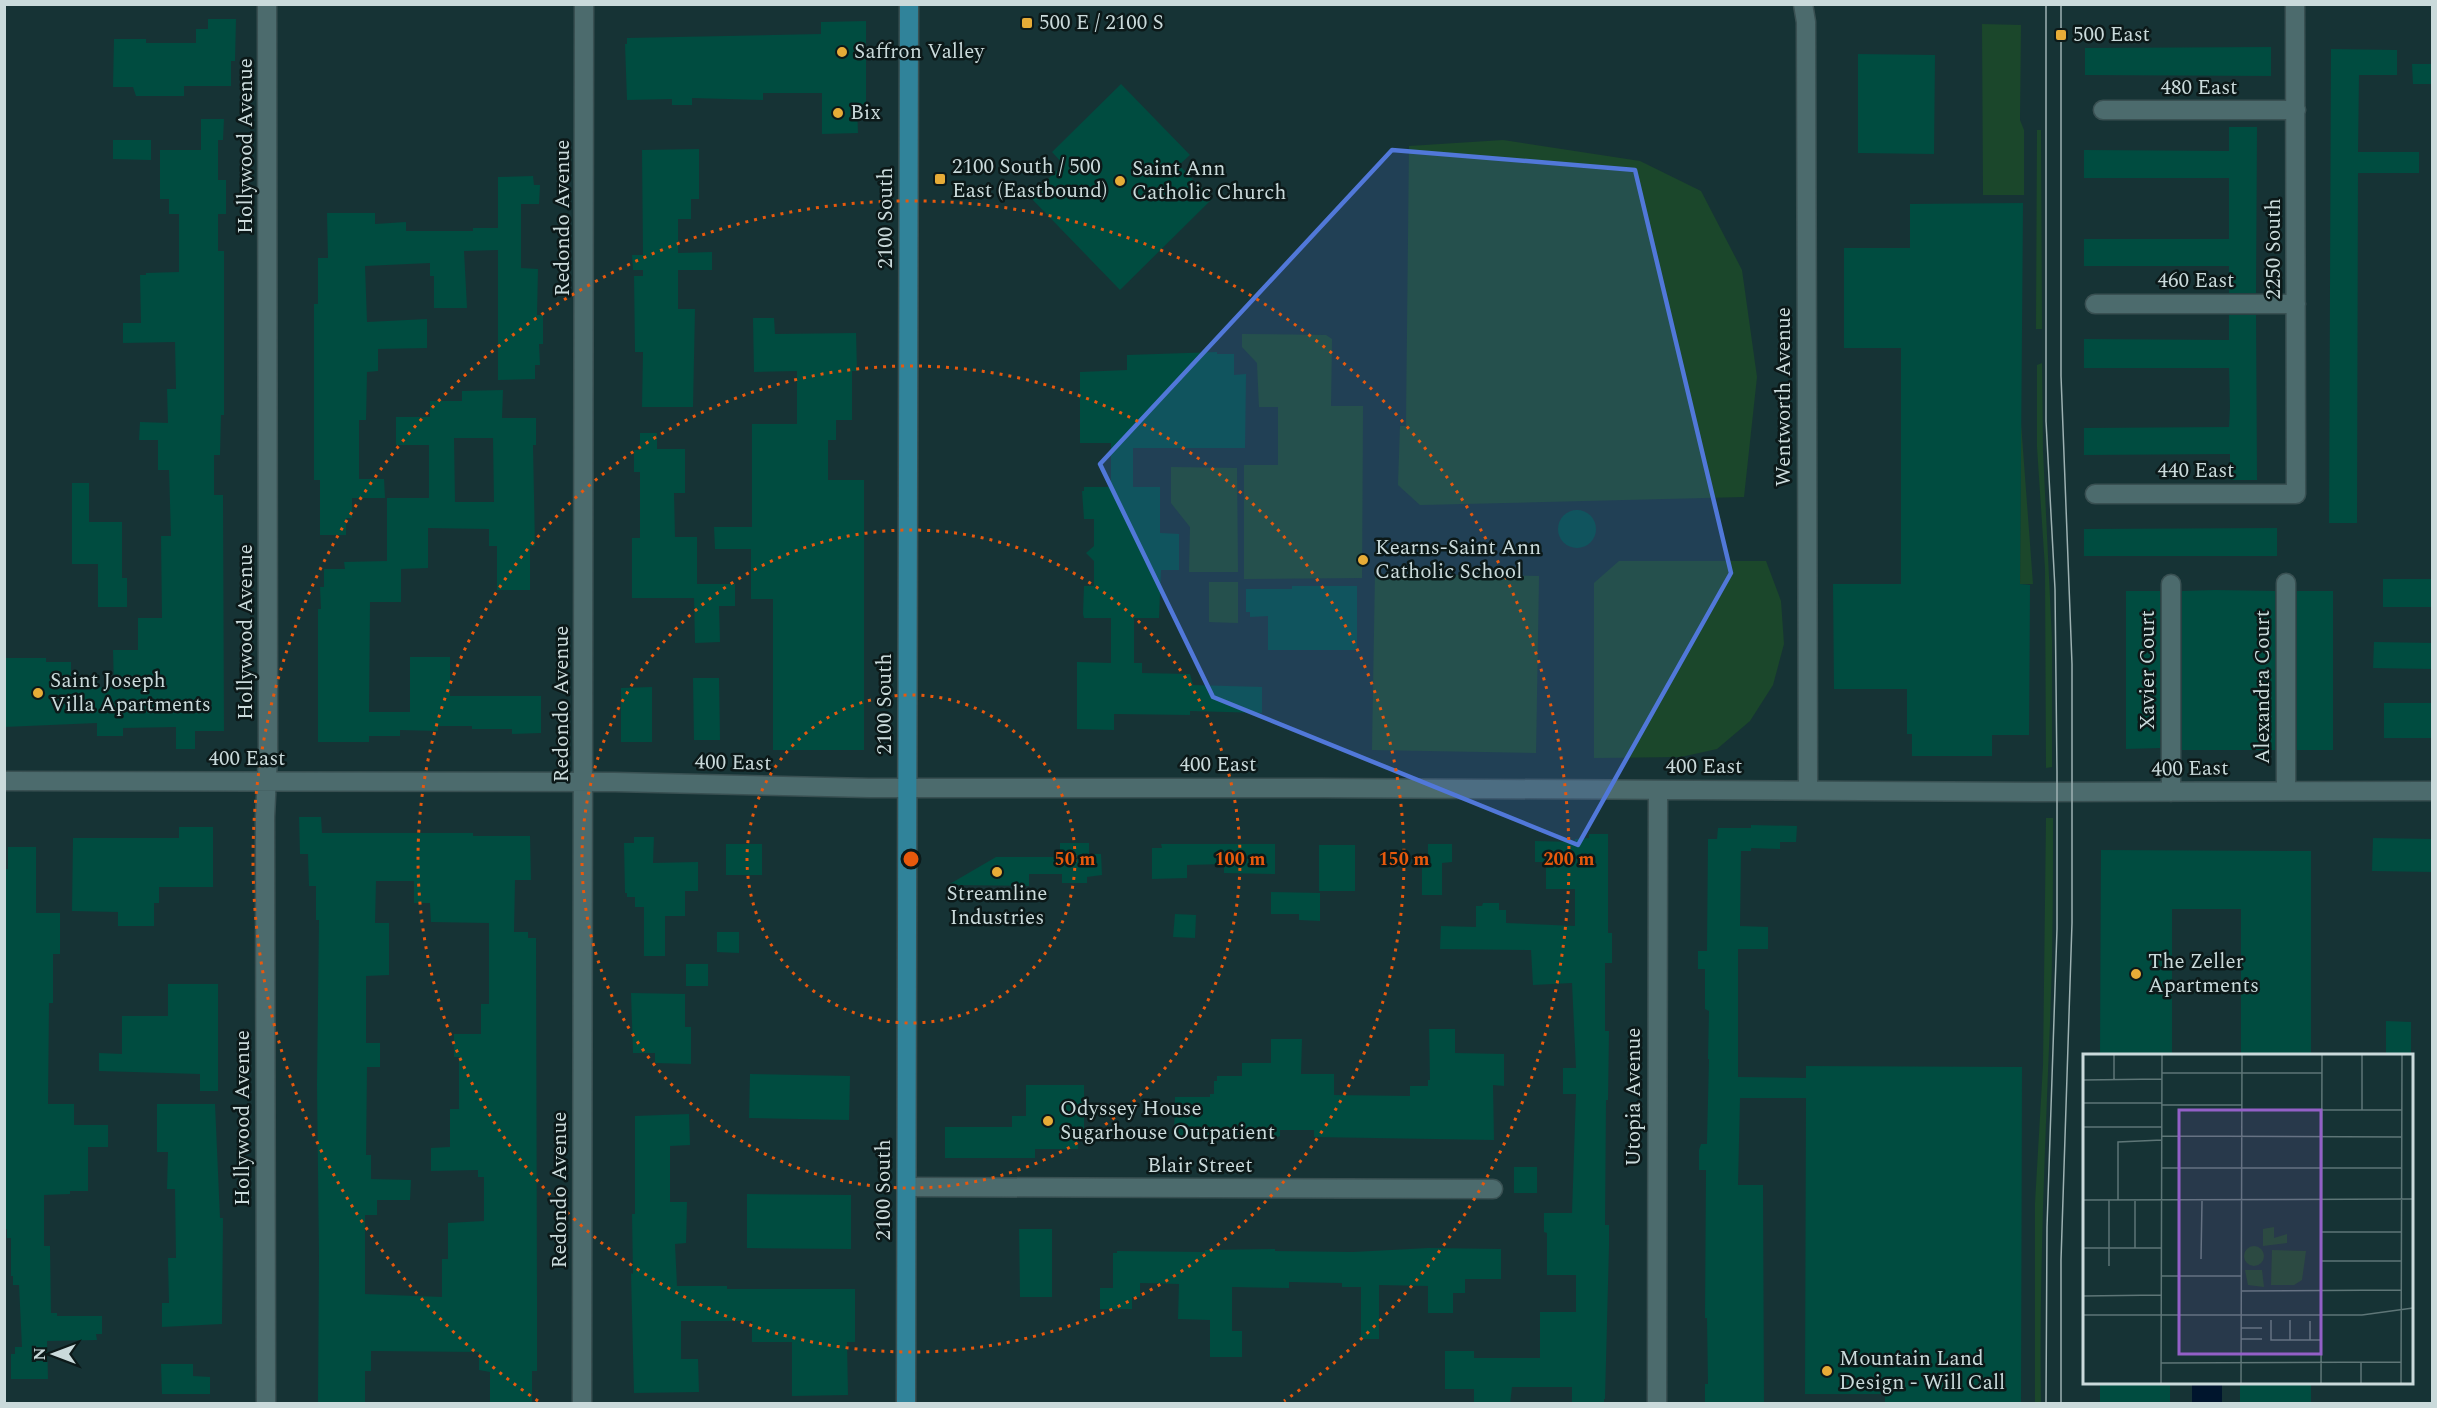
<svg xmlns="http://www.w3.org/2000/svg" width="2437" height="1408" font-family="Spectral,serif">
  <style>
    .green { fill: #1b472b }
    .water { fill: #00152d }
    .building { fill: #004c40; fill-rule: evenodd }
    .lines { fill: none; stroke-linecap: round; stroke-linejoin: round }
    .minor-casing { stroke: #395052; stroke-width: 21 }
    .major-casing { stroke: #395052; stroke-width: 21 }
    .minor { stroke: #4c6b6d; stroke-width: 18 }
    .major { stroke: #30839a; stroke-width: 18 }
    .tram { stroke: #9db1b2; stroke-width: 1.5 }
    .marked { fill: #5178d9; fill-opacity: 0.2; stroke: #5178d9; stroke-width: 4.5; stroke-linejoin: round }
    .ring { fill: none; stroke: #e8590c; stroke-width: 3; stroke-dasharray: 3 6 }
    .poi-dot { fill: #e7ac37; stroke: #0c1919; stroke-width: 2 }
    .labels { text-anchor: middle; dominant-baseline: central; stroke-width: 5; stroke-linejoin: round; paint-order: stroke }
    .poi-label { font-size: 21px; fill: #cadadb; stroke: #0c1919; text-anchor: start }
    .street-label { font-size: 21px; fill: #cadadb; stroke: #0c1919 }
    .inset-road { fill: none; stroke: #5e7677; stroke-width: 1.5 }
    .view { fill: #9360c7; fill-opacity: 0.15; stroke: #9360c7; stroke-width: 3 }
    .inset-edge { fill: none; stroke: #cadadb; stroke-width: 3 }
    .centre { fill: #e8590c; stroke: #0c1919; stroke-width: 3 }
    .ring-label { font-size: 18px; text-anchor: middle; font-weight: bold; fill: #e8590c; stroke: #0c1919; stroke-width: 5; stroke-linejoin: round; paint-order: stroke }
  </style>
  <rect width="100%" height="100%" fill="#163335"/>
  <path class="green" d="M1982,24L2021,25L2020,120L2024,130V195H1983Z
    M2037,130H2041L2042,329H2036Z
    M1503,140L1640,161L1701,191L1742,270L1757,377L1744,497L1420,505L1398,485L1400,426H1406L1409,146Z
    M1242,334L1326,335L1332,339L1331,406H1363L1362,578L1244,579V465H1278V407H1259L1257,363L1242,347Z
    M2042,363L2043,451L2052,640V767L2046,768L2045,568L2037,447V365Z
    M2021,423L2033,584H2020Z
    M1171,467L1237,468L1238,572H1189L1190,527L1171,503Z
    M1619,561H1766L1781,601L1784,644L1773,685L1750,721L1717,749L1681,757L1594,758V583Z
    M1375,574L1539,576L1536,753L1372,750Z
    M1209,582H1238V623L1209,622Z
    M2046,818H2053C2053,886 2053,954 2050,1022C2045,1149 2039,1276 2041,1403L2035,1404V1203L2043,1065Z"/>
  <path class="water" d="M2192,1383H2222V1403H2192Z"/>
  <path class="building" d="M208,19H236L235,61H231V86H184V96H136L133,87H113L114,39H146V43H196V29H208Z
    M866,21V106H857L858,133L822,134V93H763V100L692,98V105H672V99L627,100L625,44H627V38L821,34V22Z
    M2271,47V76L2085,75V48Z
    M2331,49L2397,50V75H2359L2358,152H2419V173H2358L2357,523H2329Z
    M1858,54L1935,55L1934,154L1858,153Z
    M2412,64H2433V84H2413Z
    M1121,84L1190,155L1179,165L1212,199L1120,290L1030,197L1063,164L1052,152Z
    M201,119H224L223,140H218V180H226V214H218V251H224V415H221L220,455H214V495H223L224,731H195V749H176V727L123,728V736H97V723L4,727V658H46V662H71V688L114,687L113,650H138V618H162L161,536H171L169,470H158V440H139L140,422L168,423L167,389H176L175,342L123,343V323H141L140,275H146V273L179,272V214H169V199H160V150H201Z
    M2229,127H2257L2256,293H2229V266H2084V239H2229V178H2084V150L2229,151Z
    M113,140H151V160L113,159Z
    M699,149V199H691V219H678V253L712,252V270H678V309H695L693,407H642L643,352H635L634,276H643V270H633L632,255H643L642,150Z
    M533,176L534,185H540L539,204H521V268L538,269L537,315H543V344H539L540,365H535V379L498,380V250L464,251L467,308H434V276H430V263L365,266L367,322L427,319V348L378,349V371L367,372L366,420H359V479H384L385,498H352V518H346V535H320V480H314V304H318V258H328L327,213H375V224L406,222V231H473V228H498V177Z
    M2023,203L2020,584L2030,585L2029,735H1992V756H1912V734H1907V689H1834L1833,584H1901V348H1844V248H1910V204Z
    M2229,315H2256L2257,480H2230V454L2084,455V428L2229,427L2230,407L2229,368H2084V339L2229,340Z
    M753,318H774L775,334L856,333L857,371H852V420H836V440H828V480H864V750H773V599H751V549H715L714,527H752V424H797V371L754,372Z
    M1217,352V354H1234V375L1246,374L1245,448H1133V487H1160V533L1179,534V570H1161L1159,618H1134V663H1142V673L1190,674L1193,685L1262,687V713L1190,711V715L1114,714V730L1077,729V662L1111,663V618H1084L1083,614L1084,586H1094V561L1086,553L1094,546V519H1084L1082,491H1084V487H1111V443H1080V372L1127,370V355Z
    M503,390L502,418H536V445H533L535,546H530V590H497V546H489V529L428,528V568L401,569V602H370L369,712H410V657H450V696H541V733L512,734V729H472V726H438V731L400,730V736H369V742H318V609H321L320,587H324V569H345L344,562L387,561V498H429V445H396V417H430V401H462V391ZM454,438H493L494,502H455Z
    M640,433H657V449H685V493H674L675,537H697V584H735V606H719L720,642L695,643L694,598H632V538H640V472H634V450H640Z
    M72,483H89V522H122V578H127V607H98V564H72Z
    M1558 529a19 19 0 1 1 38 0a19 19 0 1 1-38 0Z
    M2277,528V556H2084V529Z
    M2383,579H2433V607H2383Z
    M1292,586H1357V650H1268V616L1250,617V612H1246V589H1292Z
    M2215,590L2275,591V750H2182V591Z
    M2126,591H2160V748L2126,749Z
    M2297,591H2333V750H2297Z
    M2374,642L2433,643V669L2373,668Z
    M693,678H719L720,740H694Z
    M652,687V742H621V688Z
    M2384,703H2433V738H2384Z
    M299,817H321L322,833H473V836H530L531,880H515L514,932H528V938H536L537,1296V1371H532V1404H490V1372L479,1370V1352L371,1351V1371H365V1402H318L319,1256L317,1085L319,920H316V886H309L308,854H300ZM376,881H414V903H430L431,922L489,923V1004H481V1034H454V1057H459V1109H450V1147L431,1148V1171L478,1170V1177H484V1221L448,1223V1259H442V1297L365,1294V1215H377V1200H410L411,1180L371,1179V1155H366L367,1067H380V1043H366V976L389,975V923H375Z
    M1751,825L1797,826L1796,842H1780V849L1751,848V851H1741L1740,926L1768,927V949H1738V1077L1806,1078V1066L2022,1067L2021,1404H1885V1394H1805L1806,1098H1740L1738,1185H1763L1764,1404H1705V1384H1708L1707,1318H1705L1706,1170H1699V1150L1701,1144H1707V1141L1709,1059H1708L1709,1011L1705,1009V969H1698V951H1707L1708,839H1717L1718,828H1751Z
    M179,827H213V887H159V903H154V926H118V912L72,911L73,838H179Z
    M1589,834H1608V933H1612V963H1605V1031H1609L1608,1100H1606L1605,1225H1609V1246L1605,1399H1604V1404H1572V1387H1512L1510,1404H1474V1389H1445V1351H1474V1358H1540V1312H1576V1275H1547V1233L1544,1232V1213H1572L1576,1094H1563V1068H1576L1572,983L1533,985L1531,950L1440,949L1441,926L1476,927V906H1482L1483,903H1499V910H1506V923L1575,926V889H1546V862H1535V841L1575,842V839L1589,838Z
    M634,837H654L653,863L698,862V891H685V916H665V956H644V907H635V897H627V893H625L624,843H634Z
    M2373,838L2433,839V872L2372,871Z
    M1060,843H1089V854H1101L1102,875L1087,877V883H1062V874H1029V886L948,885L996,857H1060Z
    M726,844H762V875H726Z
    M1161,844H1275V874L1224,873V864L1187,865V878L1152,879V848H1162Z
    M1428,844H1452V862L1442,863V895H1422V854H1428Z
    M1319,845H1355V891H1319Z
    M8,847H36V913H60V954H53V1003H49L48,1104H74V1125H108V1147H88V1191H70V1194L44,1195V1246H50L51,1313H57V1316H102V1334H96L97,1340L47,1341L48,1379H11V1354H15V1347H22L19,1285H13V1276H11V1238H7V1229H5L4,869H8Z
    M2101,850L2311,851V1056H2241V909H2172V1056H2100Z
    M1271,892L1320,893V921L1299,920V914H1271Z
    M1175,914L1196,915L1195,938L1173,937Z
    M717,932H739V953L717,952Z
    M686,964H708V986H686Z
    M168,984H218V1091H200V1074L99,1071V1053L122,1054V1016H168Z
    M631,993L685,994V1027H691V1064L655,1063V1053H633Z
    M2386,1021L2411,1022V1056H2386Z
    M1429,1029H1455V1053L1504,1054V1086L1493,1085L1494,1140L1314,1137V1130H1280V1136L1278,1137H1174L1175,1097H1210V1094H1214V1081H1217V1076H1242V1063H1271V1039H1302L1301,1074H1334V1095L1410,1096V1086H1428V1080H1430Z
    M750,1074L850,1076L849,1120L749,1118Z
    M1026,1085H1084V1132H1078V1149H1035V1158H945V1127H1012V1116H1026Z
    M157,1104H215L220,1218H223L222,1324L162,1327V1303H169L168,1258H176L175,1189H167L168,1152H157Z
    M689,1114L690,1145L670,1146V1202H687L686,1243L675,1244L677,1286H727V1289H855V1342H847L848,1395L792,1396V1342H752V1321H681V1359H698L699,1392L634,1393L631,1273L633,1274L632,1214H635V1116Z
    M1514,1167H1537V1193H1514Z
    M747,1194L851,1195V1249L747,1248Z
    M1019,1229H1052V1297H1020Z
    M1429,1248L1501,1249V1279H1465V1293H1453V1313H1428V1286L1379,1285V1339H1361V1287H1342V1283L1289,1282V1288L1232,1287V1331H1242V1357H1210V1320L1178,1319L1179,1284L1140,1283V1297H1132V1309H1100V1288H1113V1253H1117V1251L1205,1252V1250L1275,1249V1251L1353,1252Z
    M161,1364H193V1376L210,1377V1394H162Z
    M2100,1383H2170V1404H2100Z
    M2240,1383H2311V1404H2240Z"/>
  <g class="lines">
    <defs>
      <path id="minor" d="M1803,4L1806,22L1808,790
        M2103,110H2296
        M2095,304H2296
        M2095,494H2296L2295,4
        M2286,583V791
        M2171,584V792
        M4,781L615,782L869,788H1322L2041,792L2432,791
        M907,1187L1493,1189
        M266,1404L265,817L268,756L267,4
        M582,1404L584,4
        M1657,1404L1658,790"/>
      <path id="major" d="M906,1404L909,4"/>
    </defs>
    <use href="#minor" class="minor-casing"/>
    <use href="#major" class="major-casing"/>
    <use href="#minor" class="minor"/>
    <use href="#major" class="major"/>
    <path class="tram" d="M2046,4V421L2055,589L2057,772V929L2047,1227L2046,1404
      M2061,4V376L2072,664V923L2061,1260V1404"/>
  </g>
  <path class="marked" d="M1392,150L1635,170L1731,573L1578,845L1213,697L1100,464Z"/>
  <g class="ring">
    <circle cx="911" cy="859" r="164"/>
    <circle cx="911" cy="859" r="329"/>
    <circle cx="911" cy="859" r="493"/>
    <path d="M538 1401A658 658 0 1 1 1284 1401"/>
  </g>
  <g class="poi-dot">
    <rect x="1021" y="17" width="12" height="12" rx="3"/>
    <rect x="2055" y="29" width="12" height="12" rx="3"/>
    <circle cx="842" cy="52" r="6"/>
    <circle cx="838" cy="113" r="6"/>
    <rect x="934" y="173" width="12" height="12" rx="3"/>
    <circle cx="1120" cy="181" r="6"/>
    <circle cx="1363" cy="560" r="6"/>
    <circle cx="38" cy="693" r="6"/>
    <circle cx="997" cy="872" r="6"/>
    <circle cx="2136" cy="974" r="6"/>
    <circle cx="1048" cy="1121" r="6"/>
    <circle cx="1827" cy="1371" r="6"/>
  </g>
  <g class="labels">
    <g class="poi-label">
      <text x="1039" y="23">500 E / 2100 S</text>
      <text x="2073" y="35">500 East</text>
      <text x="854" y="52">Saffron Valley</text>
      <text x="850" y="113">Bix</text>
      <text x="952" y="167">2100 South / 500<tspan x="952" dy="24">East (Eastbound)</tspan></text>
      <text x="1132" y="169">Saint Ann<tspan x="1132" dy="24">Catholic Church</tspan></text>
      <text x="1375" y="548">Kearns-Saint Ann<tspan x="1375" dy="24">Catholic School</tspan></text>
      <text x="50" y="681">Saint Joseph<tspan x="50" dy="24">Villa Apartments</tspan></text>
      <text x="997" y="894" text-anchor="middle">Streamline<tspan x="997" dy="24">Industries</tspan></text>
      <text x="2148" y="962">The Zeller<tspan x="2148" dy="24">Apartments</tspan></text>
      <text x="1060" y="1109">Odyssey House<tspan x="1060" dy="24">Sugarhouse Outpatient</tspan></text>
      <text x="1839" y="1359">Mountain Land<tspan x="1839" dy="24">Design - Will Call</tspan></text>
    </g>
    <g class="street-label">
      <text x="2199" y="88">480 East</text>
      <text transform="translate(246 146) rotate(-90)">Hollywood Avenue</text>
      <text transform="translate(563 218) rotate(-90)">Redondo Avenue</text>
      <text transform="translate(886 218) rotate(-90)">2100 South</text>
      <text transform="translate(2274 249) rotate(-90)">2250 South</text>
      <text x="2196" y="281">460 East</text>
      <text transform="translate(1784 397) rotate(-90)">Wentworth Avenue</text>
      <text x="2196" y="471">440 East</text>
      <text transform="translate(246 632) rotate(-90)">Hollywood Avenue</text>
      <text transform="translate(2148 670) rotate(-90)">Xavier Court</text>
      <text transform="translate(2263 687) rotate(-90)">Alexandra Court</text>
      <text transform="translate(562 704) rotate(-90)">Redondo Avenue</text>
      <text transform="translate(885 704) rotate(-90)">2100 South</text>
      <text x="247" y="759">400 East</text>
      <text transform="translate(733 763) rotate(1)">400 East</text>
      <text x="1218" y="765">400 East</text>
      <text x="1704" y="767">400 East</text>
      <text transform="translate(2190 769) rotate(-1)">400 East</text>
      <text transform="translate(1634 1097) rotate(-90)">Utopia Avenue</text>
      <text transform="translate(243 1118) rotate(-90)">Hollywood Avenue</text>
      <text x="1200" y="1166">Blair Street</text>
      <text transform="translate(560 1190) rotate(-90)">Redondo Avenue</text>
      <text transform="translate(884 1190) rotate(-90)">2100 South</text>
    </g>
  </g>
  <g transform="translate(2083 1054)">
    <rect width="330" height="330" fill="#163335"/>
    <path d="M191,173V184L204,180V189L180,192V175ZM161 202a10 10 0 1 1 20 0a10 10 0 1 1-20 0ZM189,196L223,197L219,226L211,231H188ZM162,216H179L181,233L165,231Z" fill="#1b472b"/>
    <path class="inset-road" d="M279,0V56M79,19H239M31,25V0M0,26L79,25M0,49H79M79,51H159M239,56H319M0,73H79M79,82L319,83M79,114H319M0,146L330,145M35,146V88L79,86M238,178H318M0,194H78M52,194V147M118,205L119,147M238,207H318M26,212V146M79,222H159M159,237L318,236M0,242L78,241M0,261H279L330,254M188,266V286H238M207,266V286M227,267V286M158,274H179M158,285H179M278,308V330M78,309L318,308M78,330L79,0M158,330L159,0M238,330L239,0M318,330L319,0"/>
    <path class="view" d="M96,56H238V300H96Z"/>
    <rect width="330" height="330" class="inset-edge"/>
  </g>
  <circle cx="911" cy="859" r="9" class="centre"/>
  <g class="ring-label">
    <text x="1075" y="865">50 m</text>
    <text x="1240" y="865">100 m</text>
    <text x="1404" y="865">150 m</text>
    <text x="1569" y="865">200 m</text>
  </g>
  <rect width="2437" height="1408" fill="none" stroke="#cadadb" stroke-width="12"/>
  <g transform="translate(54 1354) rotate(270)" stroke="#0c1919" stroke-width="4.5" paint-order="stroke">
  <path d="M0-4.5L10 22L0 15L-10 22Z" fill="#cadadb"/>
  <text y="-9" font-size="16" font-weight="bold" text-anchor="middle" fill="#cadadb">N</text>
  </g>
</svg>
